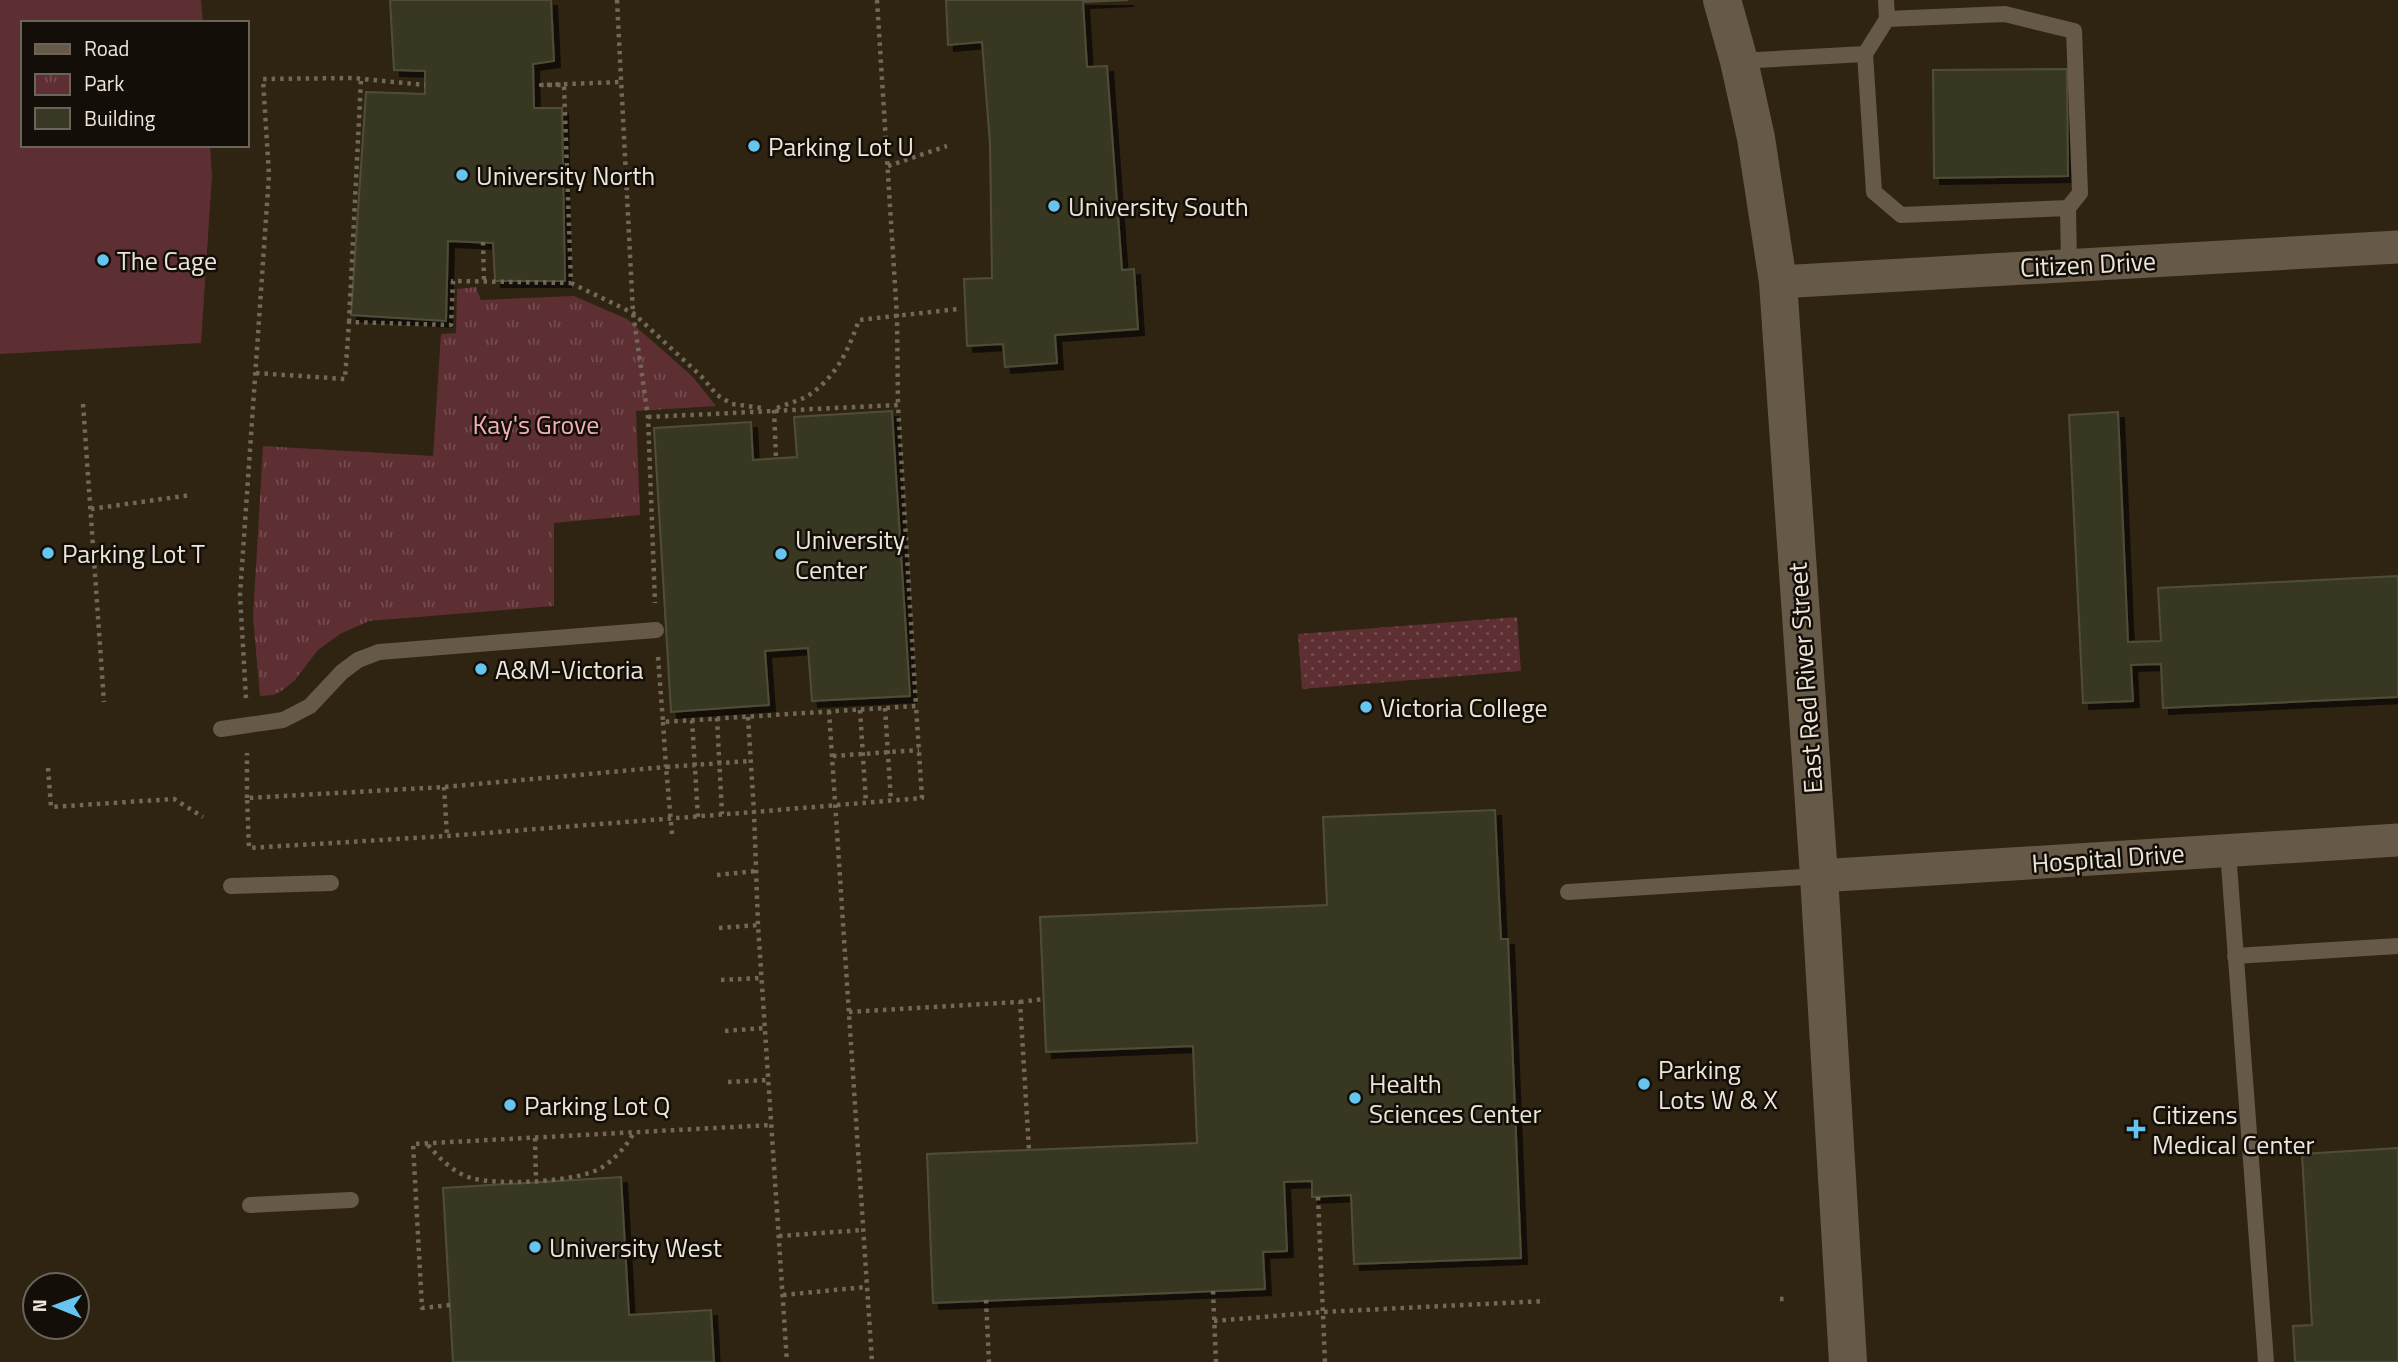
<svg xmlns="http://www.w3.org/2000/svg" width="2398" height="1362" font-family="'Titillium Web',sans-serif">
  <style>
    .grass { fill: url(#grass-dots) }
    .park { fill: url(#park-tufts) }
    .pitch { fill: #5d2f33 }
    .building { fill: #393824; stroke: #4f4e39; stroke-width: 2; filter: url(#shadow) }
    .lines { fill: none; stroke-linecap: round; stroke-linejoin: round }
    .path { stroke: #726859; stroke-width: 4.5; stroke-dasharray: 3.5 5; stroke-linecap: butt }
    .lane { stroke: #675947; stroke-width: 16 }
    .street { stroke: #675947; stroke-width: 33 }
    .secondary { stroke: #675947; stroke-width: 38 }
    .poi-dot { fill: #65c5ef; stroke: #130e07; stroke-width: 2.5 }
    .labels { text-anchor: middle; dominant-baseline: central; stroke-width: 5; stroke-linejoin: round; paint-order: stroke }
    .poi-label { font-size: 26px; fill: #ede5da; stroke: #130e07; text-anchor: start }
    .street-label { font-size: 26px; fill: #ede5da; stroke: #130e07 }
    .park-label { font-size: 26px; fill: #f4afb3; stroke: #130e07 }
  </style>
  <defs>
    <pattern id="grass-dots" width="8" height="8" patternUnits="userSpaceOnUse" patternTransform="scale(1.75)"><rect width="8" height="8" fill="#5d2f33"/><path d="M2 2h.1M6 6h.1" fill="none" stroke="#754d50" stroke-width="1.8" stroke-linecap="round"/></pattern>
    <pattern id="park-tufts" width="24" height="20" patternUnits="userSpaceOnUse" patternTransform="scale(1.75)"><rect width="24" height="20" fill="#5d2f33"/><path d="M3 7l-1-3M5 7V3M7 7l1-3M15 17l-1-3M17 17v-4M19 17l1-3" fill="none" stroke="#754d50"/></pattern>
    <filter id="shadow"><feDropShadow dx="6" dy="6" stdDeviation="0" flood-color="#0009"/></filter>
  </defs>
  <rect width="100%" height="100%" fill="#2f2312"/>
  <path class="grass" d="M1517,617L1521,671L1302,689L1298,634Z"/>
  <path class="park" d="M476,287L481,300L574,296L627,319L692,376L716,406L636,411L640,515L554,523V606L369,621L340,634L318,650L295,680L283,690L273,695L260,696L253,618L263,446L433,456L441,334L456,333L457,289Z"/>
  <path class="pitch" d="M0,0H201L203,23H23V145H210L212,176L201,343L0,354Z"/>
  <path class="building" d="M390,0H551L554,61L533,64L534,108H562L565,281H495L493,243L448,241L446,321L351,315L366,92L425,94V71L394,70Z
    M946,0H1128L1083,2L1087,67L1107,66L1122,270L1134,269L1138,329L1055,335L1057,363L1005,367L1003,344L967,346L964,279L992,278L990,144L982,42L948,45Z
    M2067,69L2068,176L1934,178L1933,70Z
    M892,411L910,696L812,701L808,648L765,651L769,705L671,712L654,428L751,422L753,460L797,457L794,417Z
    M2118,412L2128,642L2161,641L2158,588L2398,576V697L2163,708L2161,664L2131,665L2133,701L2083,703L2069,415Z
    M1495,810L1501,939H1508L1521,1258L1354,1264L1351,1195L1312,1197V1181L1284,1182L1287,1251L1263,1252L1265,1289L933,1303L927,1154L1197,1143L1193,1046L1046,1052L1040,917L1327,905L1323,817Z
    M2398,1148V1362H2295L2293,1326L2312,1325L2302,1154Z
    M621,1177L629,1315L711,1310L714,1362H453L443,1188Z"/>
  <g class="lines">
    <path class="path" d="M617,0L633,313L648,417L655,603
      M877,0L897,317L898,405
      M888,166L947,146
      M483,242L484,281
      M571,283L633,313L701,376L717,395L732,404L762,408
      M349,322L361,79
      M256,373L345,379L349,322L451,325L453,281L571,283L564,85H541L621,82
      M83,404L104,702
      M777,408C789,403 803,400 812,393C838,374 849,348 859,320L958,309
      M774,410L776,458
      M648,417L898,405L916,706L663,722L658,657
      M91,509L191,495
      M246,698L240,595L269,175L263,79L353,78L425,85
      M885,708L891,801
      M860,710L866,803
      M829,711L872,1362
      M748,717L754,812L922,798L916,706
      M717,718L722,814
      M692,720L698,817
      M663,722L666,767L444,787L247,798L249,848L447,836L754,812L758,925L787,1362
      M833,756L919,750
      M48,768L51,807L174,799L203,817
      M444,787L447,836
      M247,798V753
      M672,834L666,767L750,761
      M717,875L756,871
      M719,928L758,925
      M721,980L762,978
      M1020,1002L1044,999
      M849,1012L1020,1002L1029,1150
      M725,1031L765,1028
      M728,1082L769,1080
      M535,1138L536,1180
      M428,1145C440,1159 454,1173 471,1178C499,1186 577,1182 601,1168C615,1159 627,1146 634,1132
      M1318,1197L1325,1362
      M779,1236L863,1230
      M1213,1291L1216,1362
      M783,1295L866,1287
      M1780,1299H1784
      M986,1300L989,1362
      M450,1305L422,1308L413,1144L771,1125
      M1214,1321L1322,1312L1545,1301"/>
    <path class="lane" d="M1886,0L1887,19L2005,14L2074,31L2080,193L2068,208L2069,264
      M1887,19L1865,54L1874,192L1901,215L2068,208
      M1739,61L1865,54
      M221,729L283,720L310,706L342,672L358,660L379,652L656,630
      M2228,851L2266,1362
      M231,886L331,883
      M1568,892L1819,876
      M2235,956L2398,946
      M250,1205L351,1200"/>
    <path class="street" d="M1778,282L2398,247
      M1819,876L2398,840"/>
    <path class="secondary" d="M1722,0L1739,61L1756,138L1778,282L1819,876L1848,1362"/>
  </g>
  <g class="poi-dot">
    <circle cx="754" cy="146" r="7"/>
    <circle cx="462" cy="175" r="7"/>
    <circle cx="1054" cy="206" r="7"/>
    <circle cx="103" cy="260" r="7"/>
    <circle cx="48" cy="553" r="7"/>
    <circle cx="781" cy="554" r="7"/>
    <circle cx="481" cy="669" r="7"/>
    <circle cx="1366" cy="707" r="7"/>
    <circle cx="1644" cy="1084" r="7"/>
    <circle cx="1355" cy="1098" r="7"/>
    <circle cx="510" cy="1105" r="7"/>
    <path d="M2132.5 1118.5h7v7h7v7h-7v7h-7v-7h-7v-7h7z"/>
    <circle cx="535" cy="1247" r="7"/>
  </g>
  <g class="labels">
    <g class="poi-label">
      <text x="768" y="146">Parking Lot U</text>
      <text x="476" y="175">University North</text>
      <text x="1068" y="206">University South</text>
      <text x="117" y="260">The Cage</text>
      <text x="795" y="539">University<tspan x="795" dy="30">Center</tspan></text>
      <text x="62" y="553">Parking Lot T</text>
      <text x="495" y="669">A&amp;M-Victoria</text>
      <text x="1380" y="707">Victoria College</text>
      <text x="1658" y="1069">Parking<tspan x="1658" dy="30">Lots W &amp; X</tspan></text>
      <text x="1369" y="1083">Health<tspan x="1369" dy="30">Sciences Center</tspan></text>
      <text x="524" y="1105">Parking Lot Q</text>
      <text x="2152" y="1114">Citizens<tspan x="2152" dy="30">Medical Center</tspan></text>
      <text x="549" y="1247">University West</text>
    </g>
    <g class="street-label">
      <text transform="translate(2088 264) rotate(-3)">Citizen Drive</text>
      <text transform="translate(1805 678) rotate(-94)">East Red River Street</text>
      <text transform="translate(2108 858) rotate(-4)">Hospital Drive</text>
    </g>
    <g class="park-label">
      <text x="536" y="424">Kay's Grove</text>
    </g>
  </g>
  <rect x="21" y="21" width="228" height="126" fill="#130e07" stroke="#6a645b" stroke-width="2"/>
  <rect x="35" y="44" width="35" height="10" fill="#675947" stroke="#6a645b" stroke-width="2"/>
  <text x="84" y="56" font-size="21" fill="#ede5da">Road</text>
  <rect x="35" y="74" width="35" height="21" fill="url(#park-tufts)" stroke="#6a645b" stroke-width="2"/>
  <text x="84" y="91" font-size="21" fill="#ede5da">Park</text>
  <rect x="35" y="108" width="35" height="21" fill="#393824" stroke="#6a645b" stroke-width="2"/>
  <text x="84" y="126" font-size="21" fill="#ede5da">Building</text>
  <g transform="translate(56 1306) rotate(271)"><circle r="33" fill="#130e07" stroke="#6a645b" stroke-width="2"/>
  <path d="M0-5L12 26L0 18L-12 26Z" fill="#65c5ef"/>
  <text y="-10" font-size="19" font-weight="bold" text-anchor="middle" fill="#ede5da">N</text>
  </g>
</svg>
